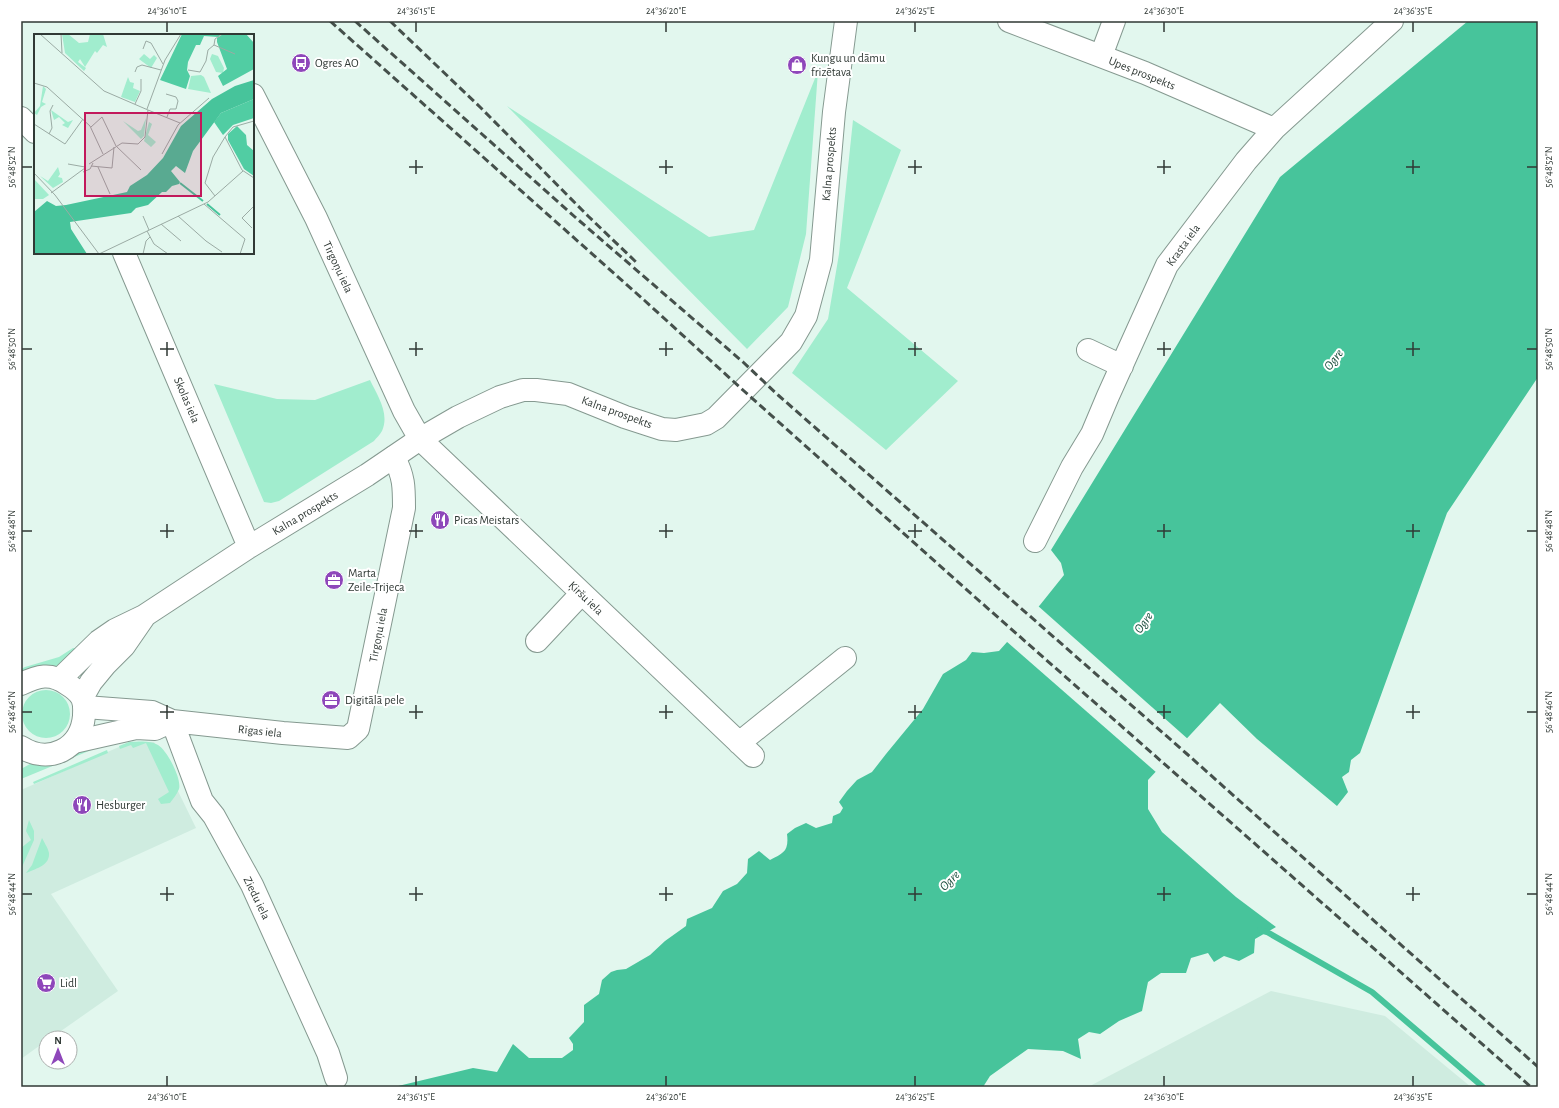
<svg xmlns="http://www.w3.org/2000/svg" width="1559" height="1108" font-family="'Alegreya Sans',sans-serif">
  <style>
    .built { fill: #cfece0 }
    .green { fill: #a1edce }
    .water { fill: #47c49b }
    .pier { fill: #e2f7ee }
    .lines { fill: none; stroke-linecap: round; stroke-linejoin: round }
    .stream { stroke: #47c49b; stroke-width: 6 }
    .minor-casing { stroke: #859990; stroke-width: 24 }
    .secondary-casing { stroke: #859990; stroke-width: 24 }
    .minor { stroke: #fff; stroke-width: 22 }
    .secondary { stroke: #fff; stroke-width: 22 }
    .rail { stroke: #45504b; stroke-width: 3; stroke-dasharray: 8 4; stroke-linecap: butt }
    .ticks { fill: none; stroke: #303935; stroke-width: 1.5 }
    .labels { text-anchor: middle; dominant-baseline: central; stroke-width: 4; stroke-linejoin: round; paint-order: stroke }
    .poi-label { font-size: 12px; fill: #303935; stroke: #fff; text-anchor: start }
    .street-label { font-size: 12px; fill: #303935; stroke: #fff }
    .water-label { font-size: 13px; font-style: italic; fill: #1f5140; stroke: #fff }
    .inset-river { fill: none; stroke: #47c49b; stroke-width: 2 }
    .inset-road { fill: none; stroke: #9baba4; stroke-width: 1 }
    .view { fill: #c2185b; fill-opacity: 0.15; stroke: #c2185b; stroke-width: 2 }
    .inset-edge { fill: none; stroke: #303935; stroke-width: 2 }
    .neatline { fill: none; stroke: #303935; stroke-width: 1.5 }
    .ticks-label { font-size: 10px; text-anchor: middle; fill: #303935 }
  </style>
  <rect width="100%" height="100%" fill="#e2f7ee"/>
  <path class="built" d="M154,742L196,828L51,894L118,991L51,1038H46V1041L21,1059V790L128,743Z
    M1271,991L1385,1016L1471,1087H1088Z"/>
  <path class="green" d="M818,71L806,234L788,307L747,349L507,106L709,237L754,230Z
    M853,120L901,150L847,288L958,381L886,450L792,373L828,319L839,254Z
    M370,380C377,395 390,413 382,431C380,435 376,438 374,441L279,501L271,503L264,502L214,384L277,399L315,400Z
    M73,648L80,649C73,656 65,663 56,666C43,669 33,669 21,674V669L25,667L59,657Z
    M22 714a24 24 0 1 1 48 0a24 24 0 1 1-48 0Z
    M113,741L21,779V769L30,764Z
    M129,742C138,742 150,740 158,745C167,750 182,779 179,789C177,794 173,799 170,803L161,804L158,799L169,792L146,743L133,748L131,745L120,749L119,746Z
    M107,750L108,753L34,784L33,782Z
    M29,820L34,831V840L22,867L21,848L31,840L26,831Z
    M42,838C44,842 48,848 49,853C50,866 34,869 26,873L32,865Z"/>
  <path class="water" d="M1468,21H1538V377L1447,513L1360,753L1351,760L1349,772L1342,777L1348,792L1337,806L1257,739L1220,703L1148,780V809L1162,832L1236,897L1276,927L1255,939L1254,953L1239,961L1224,956L1214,962L1208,953L1191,958L1186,973H1161L1148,982L1142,1011L1119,1021L1100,1034L1089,1032L1078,1039L1081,1059L1063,1051L1028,1049L990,1076L983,1087H394L473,1068L497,1072L513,1044L529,1058H562L573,1050V1044L569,1038L584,1022V1005L599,994L602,980L611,972L617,970L626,969L650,955L665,941L686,926L687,919L712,908L723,891L737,884L747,873L748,859L759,851L770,860C784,853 789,851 787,834L795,828L806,823L816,828L832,823L833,816L840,813L843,808L839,802L847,791L857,780L872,772L886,754L923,709L943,674L966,660L972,652L984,653L999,651L1040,605L1064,575L1061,563L1051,550L1280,177Z"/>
  <path class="pier" d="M1037,605L1189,740L1157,773L1006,641Z"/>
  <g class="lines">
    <path class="stream" d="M1260,930L1267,932L1372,992L1483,1087"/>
    <defs>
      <path id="minor" d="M1009,21L1145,73L1274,129
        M1101,56L1114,21
        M253,95L316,218L404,411L420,439L753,756
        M1088,350L1122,366
        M1035,541L1072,467L1092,434L1108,396L1167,265L1246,161L1274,129L1392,21
        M537,641L581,594
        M85,707L152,712L172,721L283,733L348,738L358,729L404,508C404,486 404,477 394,457
        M172,721L202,801L214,816L252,885L328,1053L336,1078
        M74,742L136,728L155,729L172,721
        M739,743L845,658"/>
      <path id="secondary" d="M21,118L35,132
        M124,253L249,547
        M60,679L99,641L115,630L144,616L249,547L367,475L420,439L458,417L500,397L523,390H536L568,394L625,417L662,429L676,430L706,424L716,418L791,342L806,316L821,260L834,112L846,21
        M21,684C38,676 50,672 67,684C72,687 79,692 82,698C85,704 84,710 84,716C81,749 49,765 21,747
        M82,698L91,682L105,665L124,646L144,617"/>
    </defs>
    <use href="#minor" class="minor-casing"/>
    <use href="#secondary" class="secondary-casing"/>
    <use href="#minor" class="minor"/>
    <use href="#secondary" class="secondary"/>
    <path class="rail" d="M330,21L644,300L744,391L976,598L1531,1087
      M355,21L575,217L743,362L778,395L1187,754L1538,1067
      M390,21L481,108L588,216L636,262"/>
  </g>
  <path class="ticks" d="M167,22V32M416,22V32M666,22V32M915,22V32M1164,22V32M1413,22V32M416,160V174M666,160V174M915,160V174M1164,160V174M1413,160V174M22,167H32M409,167H423M659,167H673M908,167H922M1157,167H1171M1406,167H1420M1527,167H1537M167,342V356M416,342V356M666,342V356M915,342V356M1164,342V356M1413,342V356M22,349H32M160,349H174M409,349H423M659,349H673M908,349H922M1157,349H1171M1406,349H1420M1527,349H1537M167,524V538M416,524V538M666,524V538M915,524V538M1164,524V538M1413,524V538M22,531H32M160,531H174M409,531H423M659,531H673M908,531H922M1157,531H1171M1406,531H1420M1527,531H1537M167,705V719M416,705V719M666,705V719M915,705V719M1164,705V719M1413,705V719M22,712H32M160,712H174M409,712H423M659,712H673M908,712H922M1157,712H1171M1406,712H1420M1527,712H1537M167,887V901M416,887V901M666,887V901M915,887V901M1164,887V901M1413,887V901M22,894H32M160,894H174M409,894H423M659,894H673M908,894H922M1157,894H1171M1406,894H1420M1527,894H1537M167,1076V1086M416,1076V1086M666,1076V1086M915,1076V1086M1164,1076V1086M1413,1076V1086"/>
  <defs>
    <symbol id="bus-disc" viewBox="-11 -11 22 22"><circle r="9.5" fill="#8e47ba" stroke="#fff"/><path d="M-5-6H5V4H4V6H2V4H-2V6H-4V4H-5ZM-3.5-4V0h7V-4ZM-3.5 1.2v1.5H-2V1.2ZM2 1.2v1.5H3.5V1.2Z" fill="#fff"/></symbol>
    <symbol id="shop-disc" viewBox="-11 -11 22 22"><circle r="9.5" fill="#8e47ba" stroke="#fff"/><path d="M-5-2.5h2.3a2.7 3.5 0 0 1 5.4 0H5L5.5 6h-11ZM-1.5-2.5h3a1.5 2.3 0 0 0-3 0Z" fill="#fff"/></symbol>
    <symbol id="restaurant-disc" viewBox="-11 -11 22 22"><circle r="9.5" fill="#8e47ba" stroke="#fff"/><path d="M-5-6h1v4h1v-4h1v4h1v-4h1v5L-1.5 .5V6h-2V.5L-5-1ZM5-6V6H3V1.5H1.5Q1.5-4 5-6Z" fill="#fff"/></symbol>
    <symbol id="office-disc" viewBox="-11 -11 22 22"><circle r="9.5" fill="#8e47ba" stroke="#fff"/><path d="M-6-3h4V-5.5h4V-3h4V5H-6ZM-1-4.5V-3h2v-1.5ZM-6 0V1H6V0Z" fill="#fff"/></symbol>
    <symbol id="supermarket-disc" viewBox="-11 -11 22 22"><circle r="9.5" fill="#8e47ba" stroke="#fff"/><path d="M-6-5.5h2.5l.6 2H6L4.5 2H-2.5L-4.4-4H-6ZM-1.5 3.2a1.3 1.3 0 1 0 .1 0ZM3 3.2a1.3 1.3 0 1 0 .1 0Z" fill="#fff"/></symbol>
  </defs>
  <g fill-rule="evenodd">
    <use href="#bus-disc" x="290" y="52" width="22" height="22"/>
    <use href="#shop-disc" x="786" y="54" width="22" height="22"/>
    <use href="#restaurant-disc" x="429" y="509" width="22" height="22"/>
    <use href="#office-disc" x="323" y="569" width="22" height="22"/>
    <use href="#office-disc" x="320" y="689" width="22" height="22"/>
    <use href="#restaurant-disc" x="71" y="794" width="22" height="22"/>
    <use href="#supermarket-disc" x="35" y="972" width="22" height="22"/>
  </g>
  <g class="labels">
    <g class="poi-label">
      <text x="811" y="58">Kungu un dāmu<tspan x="811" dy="14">frizētava</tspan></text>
      <text x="315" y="63">Ogres AO</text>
      <text x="454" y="520">Picas Meistars</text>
      <text x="348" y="573">Marta<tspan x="348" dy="14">Zeile-Trijeca</tspan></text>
      <text x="345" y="700">Digitālā pele</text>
      <text x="96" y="805">Hesburger</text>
      <text x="60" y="983">Lidl</text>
    </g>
    <g class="street-label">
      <text transform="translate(1142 73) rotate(22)">Upes prospekts</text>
      <text transform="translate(829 164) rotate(-85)">Kalna prospekts</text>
      <text transform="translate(1183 245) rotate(-54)">Krasta iela</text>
      <text transform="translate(338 267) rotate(65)">Tirgoņu iela</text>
      <text transform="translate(187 400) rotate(67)">Skolas iela</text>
      <text transform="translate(617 412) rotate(20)">Kalna prospekts</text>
      <text transform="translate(305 513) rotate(-31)">Kalna prospekts</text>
      <text transform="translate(586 598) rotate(44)">Ķiršu iela</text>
      <text transform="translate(378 635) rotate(-79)">Tirgoņu iela</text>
      <text transform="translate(260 731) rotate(6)">Rīgas iela</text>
      <text transform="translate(257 898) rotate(64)">Ziedu iela</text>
    </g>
    <g class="water-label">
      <text transform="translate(1334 360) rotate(-52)">Ogre</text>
      <text transform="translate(1144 623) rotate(-55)">Ogre</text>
      <text transform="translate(950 881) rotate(-45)">Ogre</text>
    </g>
  </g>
  <g transform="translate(34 34)">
    <rect width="220" height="220" fill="#e2f7ee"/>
    <path d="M28,0H34L45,9L54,8L56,0H69L73,13L69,11L63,19L61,17L51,33L46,25L44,28L52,34L50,37L31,19ZM110,20L116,25L120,21L123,24L117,34L105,25ZM178,20L184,22L190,34L189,39L182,38L176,25ZM167,41L170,43L177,59L154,55L157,42ZM94,43L96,48L100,49L99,54L106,57L101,68L87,63ZM9,52L12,55L8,68L12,70L7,73L3,81L0,79L6,72ZM17,76L34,88L39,86L34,94L28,91L31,89L25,83L20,86ZM112,84L110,102L107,105L89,87L104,97L107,96ZM115,88L118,90L114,101L122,108L117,113L110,107ZM24,133L26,140L24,143L28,144L29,148L19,154L6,142L14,147ZM0,145L15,161L9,165H0Z" fill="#a1edce"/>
    <path d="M148,0H187L184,3L170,2L166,11H162L154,28L153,36L156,42L152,55L126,46ZM189,0H212L220,9V35L189,52L184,42L193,35L183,8V4ZM220,65V84L199,91L189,101L180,88L187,79ZM203,92L212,101L213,111L220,117V142L210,135L194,106V100Z" fill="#51cda3"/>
    <path d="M220,46V65L187,79L159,117L151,139L142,132L137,137L146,148L145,150L138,152L132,158H128L114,171L102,174L97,179L36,188L37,195L53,220H0V178L13,167L22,172L32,171L93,158L96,152L113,141L129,124L147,92L178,65L201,52Z" fill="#47c49b"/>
    <path class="inset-river" d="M146,149L169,167M173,170L186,181"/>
    <path class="inset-road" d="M6,0L70,57L114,76L111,103L104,110L88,109L55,130M27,0L28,19M180,11L201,20M109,15L112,7L117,9L129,30M154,36L166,38L172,27L174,16L180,11L181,5L188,0M101,38L103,33L108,31L127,36M0,49L13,53L56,92L69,120M132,60L142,63L144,67L142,75H136L133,83M101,70L107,57V45M113,75L131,26L147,0M114,76L146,89M0,90L31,110L49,85M57,93L68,83L82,112L107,136M15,100L18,94L16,77L19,71M191,103L208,136L220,144M191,103L199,93L220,87M128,120L144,91L175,64M34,130L51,133M57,132L78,134L80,113M64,133L76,160M49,138L56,135L59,129M0,139L21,161L65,220M17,159L51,134M181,162L171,149L179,123L191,103M170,170L211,205L206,220M109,182L115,196M144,182L172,207L188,218M127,190L147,207M218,194L208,184L220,172M113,197L120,210L134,220M65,220L174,168L209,137M109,220L112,207L116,203"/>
    <path class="view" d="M51,79H167V162H51Z"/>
    <rect width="220" height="220" class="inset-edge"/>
  </g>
  <rect width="1559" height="1108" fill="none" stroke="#ffffff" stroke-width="44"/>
  <g transform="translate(58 1050)"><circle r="19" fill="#ffffff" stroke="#acb0ae"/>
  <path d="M0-3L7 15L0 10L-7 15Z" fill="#8e47ba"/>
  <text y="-6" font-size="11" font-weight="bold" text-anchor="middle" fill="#303935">N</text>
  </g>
  <rect x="22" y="22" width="1515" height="1064" class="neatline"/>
  <g class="ticks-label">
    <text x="167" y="14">24°36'10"E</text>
    <text x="416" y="14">24°36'15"E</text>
    <text x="666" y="14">24°36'20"E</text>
    <text x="915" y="14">24°36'25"E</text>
    <text x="1164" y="14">24°36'30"E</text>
    <text x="1413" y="14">24°36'35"E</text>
    <text transform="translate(11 167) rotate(-90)" y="4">56°48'52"N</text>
    <text transform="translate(1548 167) rotate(-90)" y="4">56°48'52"N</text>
    <text transform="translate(11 349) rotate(-90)" y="4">56°48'50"N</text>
    <text transform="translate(1548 349) rotate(-90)" y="4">56°48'50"N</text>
    <text transform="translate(11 531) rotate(-90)" y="4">56°48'48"N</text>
    <text transform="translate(1548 531) rotate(-90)" y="4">56°48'48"N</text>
    <text transform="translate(11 712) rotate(-90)" y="4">56°48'46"N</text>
    <text transform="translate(1548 712) rotate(-90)" y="4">56°48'46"N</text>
    <text transform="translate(11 894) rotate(-90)" y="4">56°48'44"N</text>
    <text transform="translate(1548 894) rotate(-90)" y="4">56°48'44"N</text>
    <text x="167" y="1100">24°36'10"E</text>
    <text x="416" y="1100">24°36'15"E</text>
    <text x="666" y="1100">24°36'20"E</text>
    <text x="915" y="1100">24°36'25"E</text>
    <text x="1164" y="1100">24°36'30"E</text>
    <text x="1413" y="1100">24°36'35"E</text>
  </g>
</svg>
